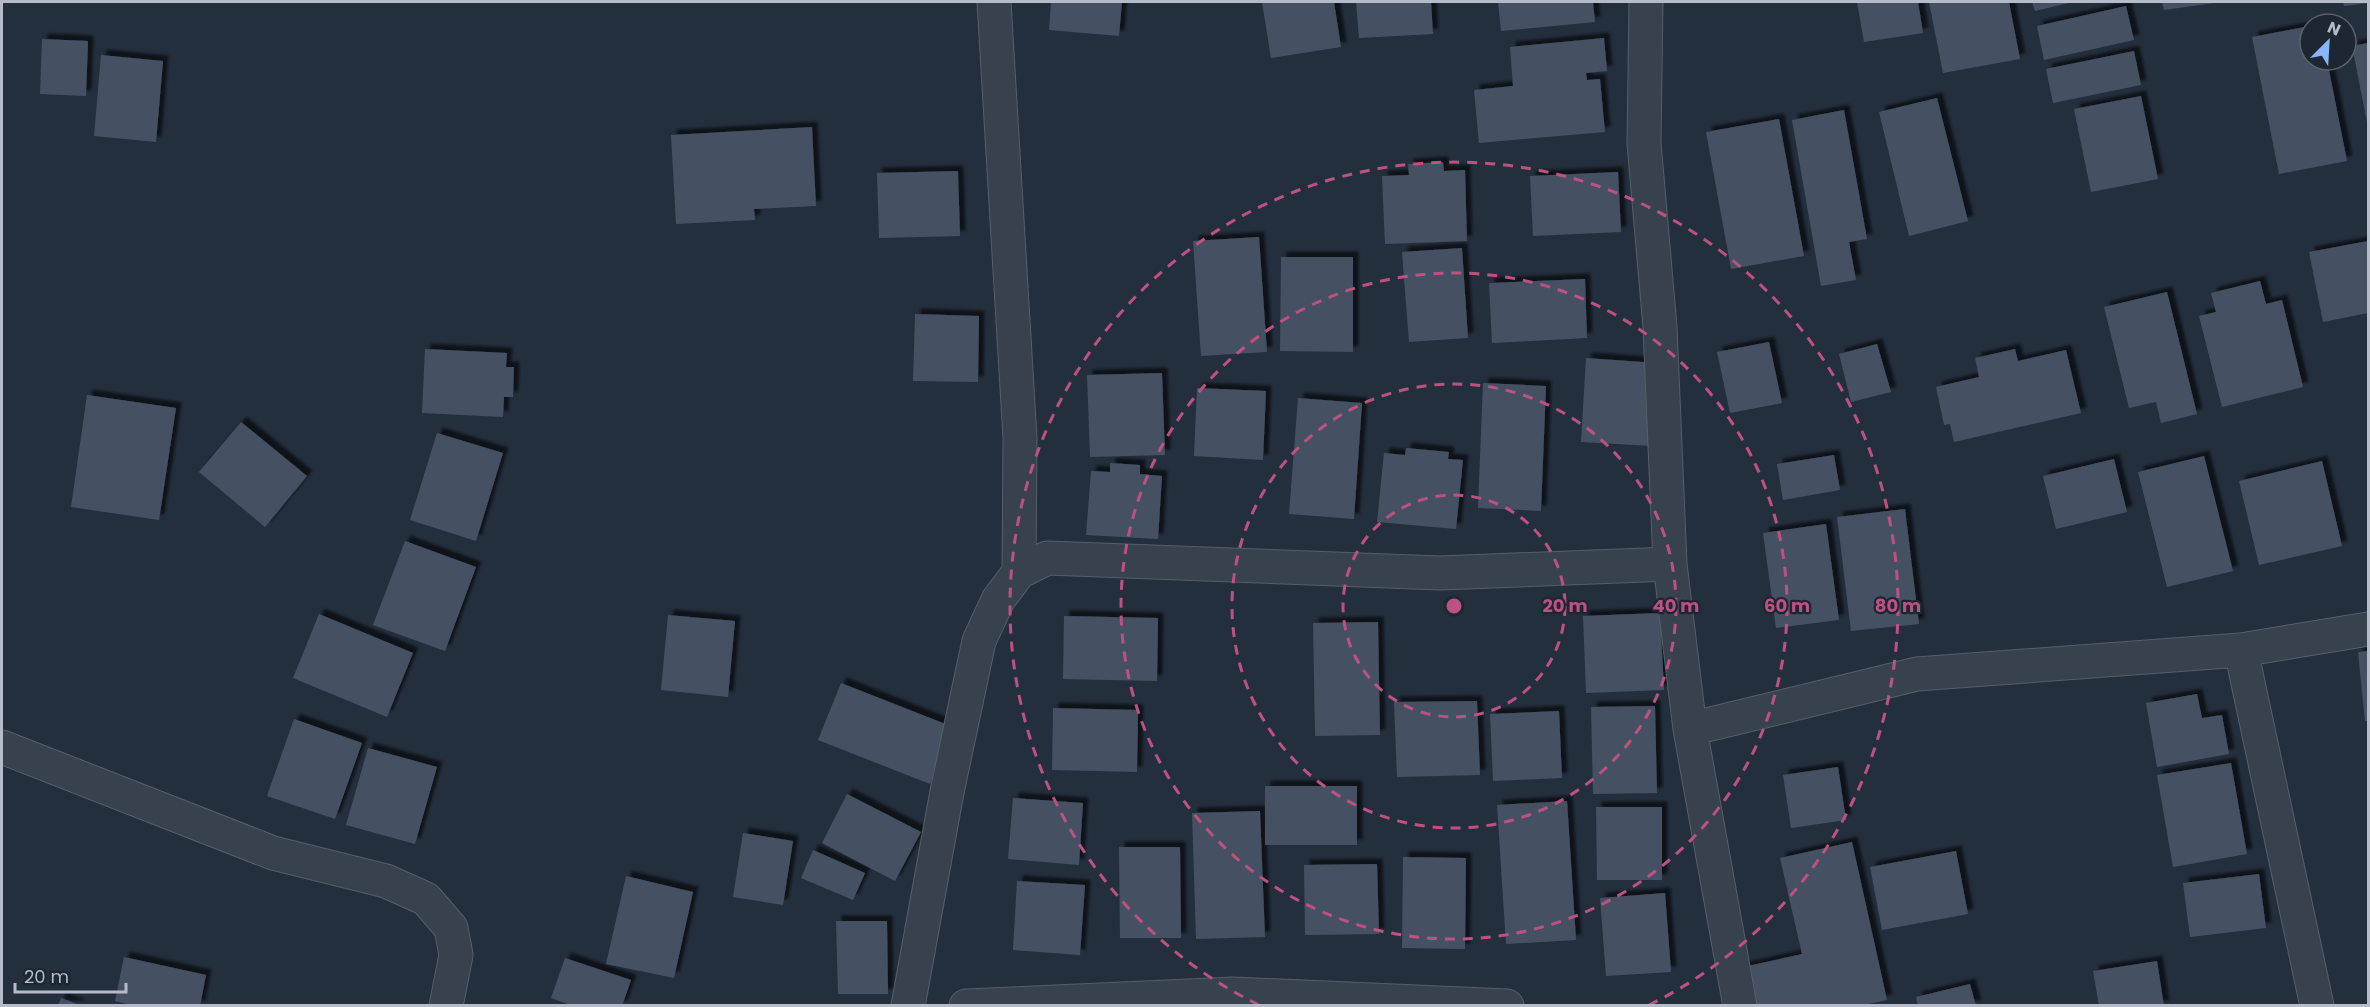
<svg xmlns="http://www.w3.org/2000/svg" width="2370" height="1007" font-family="Poppins,sans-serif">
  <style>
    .building { fill: #455162; filter: url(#shadow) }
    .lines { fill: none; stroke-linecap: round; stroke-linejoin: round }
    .minor-casing { stroke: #565f6c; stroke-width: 35 }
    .minor { stroke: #38414e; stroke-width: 33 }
    .ring { fill: none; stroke: #bd5182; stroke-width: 3; stroke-dasharray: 10 8 }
    .centre { fill: #bd5182; stroke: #1d2633; stroke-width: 3 }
    .ring-label { font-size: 18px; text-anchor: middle; font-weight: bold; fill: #bd5182; stroke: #1d2633; stroke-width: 4.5; stroke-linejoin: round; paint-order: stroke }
  </style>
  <defs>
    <filter id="shadow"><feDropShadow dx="5.5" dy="-5.5" stdDeviation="1.5" flood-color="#0009"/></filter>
  </defs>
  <rect width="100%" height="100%" fill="#242f3e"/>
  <path class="building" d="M1051,2H1122L1119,36L1049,30Z
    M1262,2H1334L1341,47L1271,58Z
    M1356,2H1431L1433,34L1359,38Z
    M1498,2H1593L1595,22L1501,31Z
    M1857,2H1918L1923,33L1864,42Z
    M1929,2H2009L2020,59L1943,73Z
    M2032,2H2073L2035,11Z
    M2162,2H2214V3L2164,10Z
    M2343,2H2368V3L2344,6Z
    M2126,6L2134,40L2044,60L2037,26Z
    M2310,26V60H2327L2347,161L2279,174L2252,37Z
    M1604,38L1607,71L1586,73L1587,80L1600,79L1605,132L1479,143L1474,90L1513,86L1510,47Z
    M42,39L88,41L86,96L40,94Z
    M2368,43V122H2367L2352,46Z
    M2134,51L2141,85L2053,103L2046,69Z
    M101,55L163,61L156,142L94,136Z
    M2141,96L2158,179L2091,192L2074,109Z
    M1937,98L1968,221L1909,236L1879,112Z
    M1844,110L1867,239L1849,242L1856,280L1821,286L1792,120Z
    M1779,119L1804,256L1731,269L1706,132Z
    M812,127L816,206L754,209L755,220L676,224L671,135Z
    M1443,162L1444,171L1465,170L1467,241L1385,244L1382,176L1409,175L1408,164Z
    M958,171L960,236L879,238L877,173Z
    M1618,172L1621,232L1533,236L1530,176Z
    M1259,237L1267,352L1201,356L1193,241Z
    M2368,241V313L2323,322L2309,252Z
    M1462,248L1468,338L1409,342L1402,252Z
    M1281,257H1353V352L1280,351Z
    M1585,279L1587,338L1492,343L1489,283Z
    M2260,281L2266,304L2282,300L2303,387L2222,407L2199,316L2216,312L2211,293Z
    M2167,292L2197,414L2161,423L2156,402L2129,408L2104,307Z
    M915,314L979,316L978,382L913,381Z
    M1769,342L1782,403L1730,413L1717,352Z
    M1877,344L1891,392L1851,402L1839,354Z
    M425,349L507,353L506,367H514L513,397H504L503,417L422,413Z
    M2015,349L2018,361L2066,350L2081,413L1954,442L1950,424L1944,425L1936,387L1979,377L1975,358Z
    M1586,358L1657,363L1652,446L1581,442Z
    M1162,373L1165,455L1090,457L1087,375Z
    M1483,383L1546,386L1541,511L1478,508Z
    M1197,388L1266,391L1263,460L1194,456Z
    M87,395L176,408L159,520L71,507Z
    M1298,398L1362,403L1354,519L1289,514Z
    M241,422L307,476L265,527L199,472Z
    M437,433L503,453L476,541L410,520Z
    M1406,448L1449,452L1448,459L1463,460L1456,529L1377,522L1384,453L1405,455Z
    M1834,455L1840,490L1783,500L1777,464Z
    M2204,456L2233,571L2167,587L2138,472Z
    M2114,459L2127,512L2056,529L2043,476Z
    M2322,461L2342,546L2259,565L2239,481Z
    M1110,463L1140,465V474L1162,476L1158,539L1086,535L1091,471L1110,472Z
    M1905,509L1919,624L1851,631L1837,517Z
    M1826,524L1839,620L1776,628L1763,533Z
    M405,541L476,567L445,651L373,625Z
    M1660,613L1664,690L1586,693L1583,616Z
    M319,614L413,653L387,717L293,678Z
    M668,615L735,621L728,697L661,690Z
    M1064,616L1158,618L1157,681L1063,679Z
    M1378,622L1380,735L1315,736L1313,623Z
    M2368,651V721H2365L2358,652Z
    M841,683L953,727L930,784L818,740Z
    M2197,694L2202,718L2222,715L2229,754L2157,767L2146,703Z
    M1477,701L1480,775L1397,777L1394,702Z
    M1655,706L1657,793L1593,794L1591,707Z
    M1053,708L1138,710L1137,772L1052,770Z
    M1559,711L1562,778L1493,781L1490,714Z
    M294,719L362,743L335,819L267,796Z
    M368,748L437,767L415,844L346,825Z
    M2231,763L2247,854L2173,867L2157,775Z
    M1838,767L1846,820L1791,828L1783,775Z
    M1265,786H1357V845H1265Z
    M847,794L921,832L895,881L822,843Z
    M1013,798L1083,803L1079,865L1008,859Z
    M1567,801L1576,940L1506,944L1497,805Z
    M1596,807H1662V880H1597Z
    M1260,811L1265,937L1196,939L1192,813Z
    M743,833L793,841L783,905L733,897Z
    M1852,842L1887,1000L1860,1006H1752L1743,967L1802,954L1780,858Z
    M1119,847H1180L1181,938H1120Z
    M813,850L865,873L853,900L801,878Z
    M1956,851L1968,914L1882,930L1870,867Z
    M1403,857L1466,858L1465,949L1402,948Z
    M1377,864L1379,934L1305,935L1304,865Z
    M2259,874L2266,928L2190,937L2183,883Z
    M626,876L693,892L674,978L606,964Z
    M1017,881L1085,885L1080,955L1013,950Z
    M1665,893L1671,972L1606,976L1600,898Z
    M836,921H887L888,994H838Z
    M124,957L206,975L200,1006H134L115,1001Z
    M565,958L631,980L622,1006H573L551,998Z
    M2157,961L2164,1006H2099L2093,971Z
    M1970,984L1976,1006H1918L1916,997Z
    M61,998L80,1005V1006H58Z"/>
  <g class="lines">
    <defs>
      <path id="minor" d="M994,2L1020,438L1019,572
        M1646,2L1644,143L1660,327L1670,564L1690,729L1740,1006
        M2241,650L2317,1006
        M1690,729L1917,674L2241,650L2368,629
        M2,747L273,853L386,881L426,899L451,928L456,955L446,1006
        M908,1006L947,792L979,641L998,600L1019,572L1047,558L1440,573L1670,564
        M966,1006L1234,994L1507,1006"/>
    </defs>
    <use href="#minor" class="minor-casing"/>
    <use href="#minor" class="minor"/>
  </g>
  <g class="ring">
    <circle cx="1454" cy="606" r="111"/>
    <circle cx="1454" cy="606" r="222"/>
    <circle cx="1454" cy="606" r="333"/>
    <path d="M1259 1005A444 444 0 1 1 1649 1005"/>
  </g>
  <circle cx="1454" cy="606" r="9" class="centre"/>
  <g class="ring-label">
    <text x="1565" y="612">20 m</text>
    <text x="1676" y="612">40 m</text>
    <text x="1787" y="612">60 m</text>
    <text x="1898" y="612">80 m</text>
  </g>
  <rect width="2370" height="1007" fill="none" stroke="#b4bcc9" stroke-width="6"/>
  <g transform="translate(2328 42) rotate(24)"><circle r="28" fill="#1d2633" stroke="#59626f" stroke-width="1.5"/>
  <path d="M0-4.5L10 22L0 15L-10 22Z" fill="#8ab4f8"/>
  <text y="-9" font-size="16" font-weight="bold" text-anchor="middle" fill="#b4bcc9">N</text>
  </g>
  <path d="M15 983v9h111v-9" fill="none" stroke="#b4bcc9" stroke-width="3"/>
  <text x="24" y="983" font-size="18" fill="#b4bcc9" stroke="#1d2633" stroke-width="4.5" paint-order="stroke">20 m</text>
</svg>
